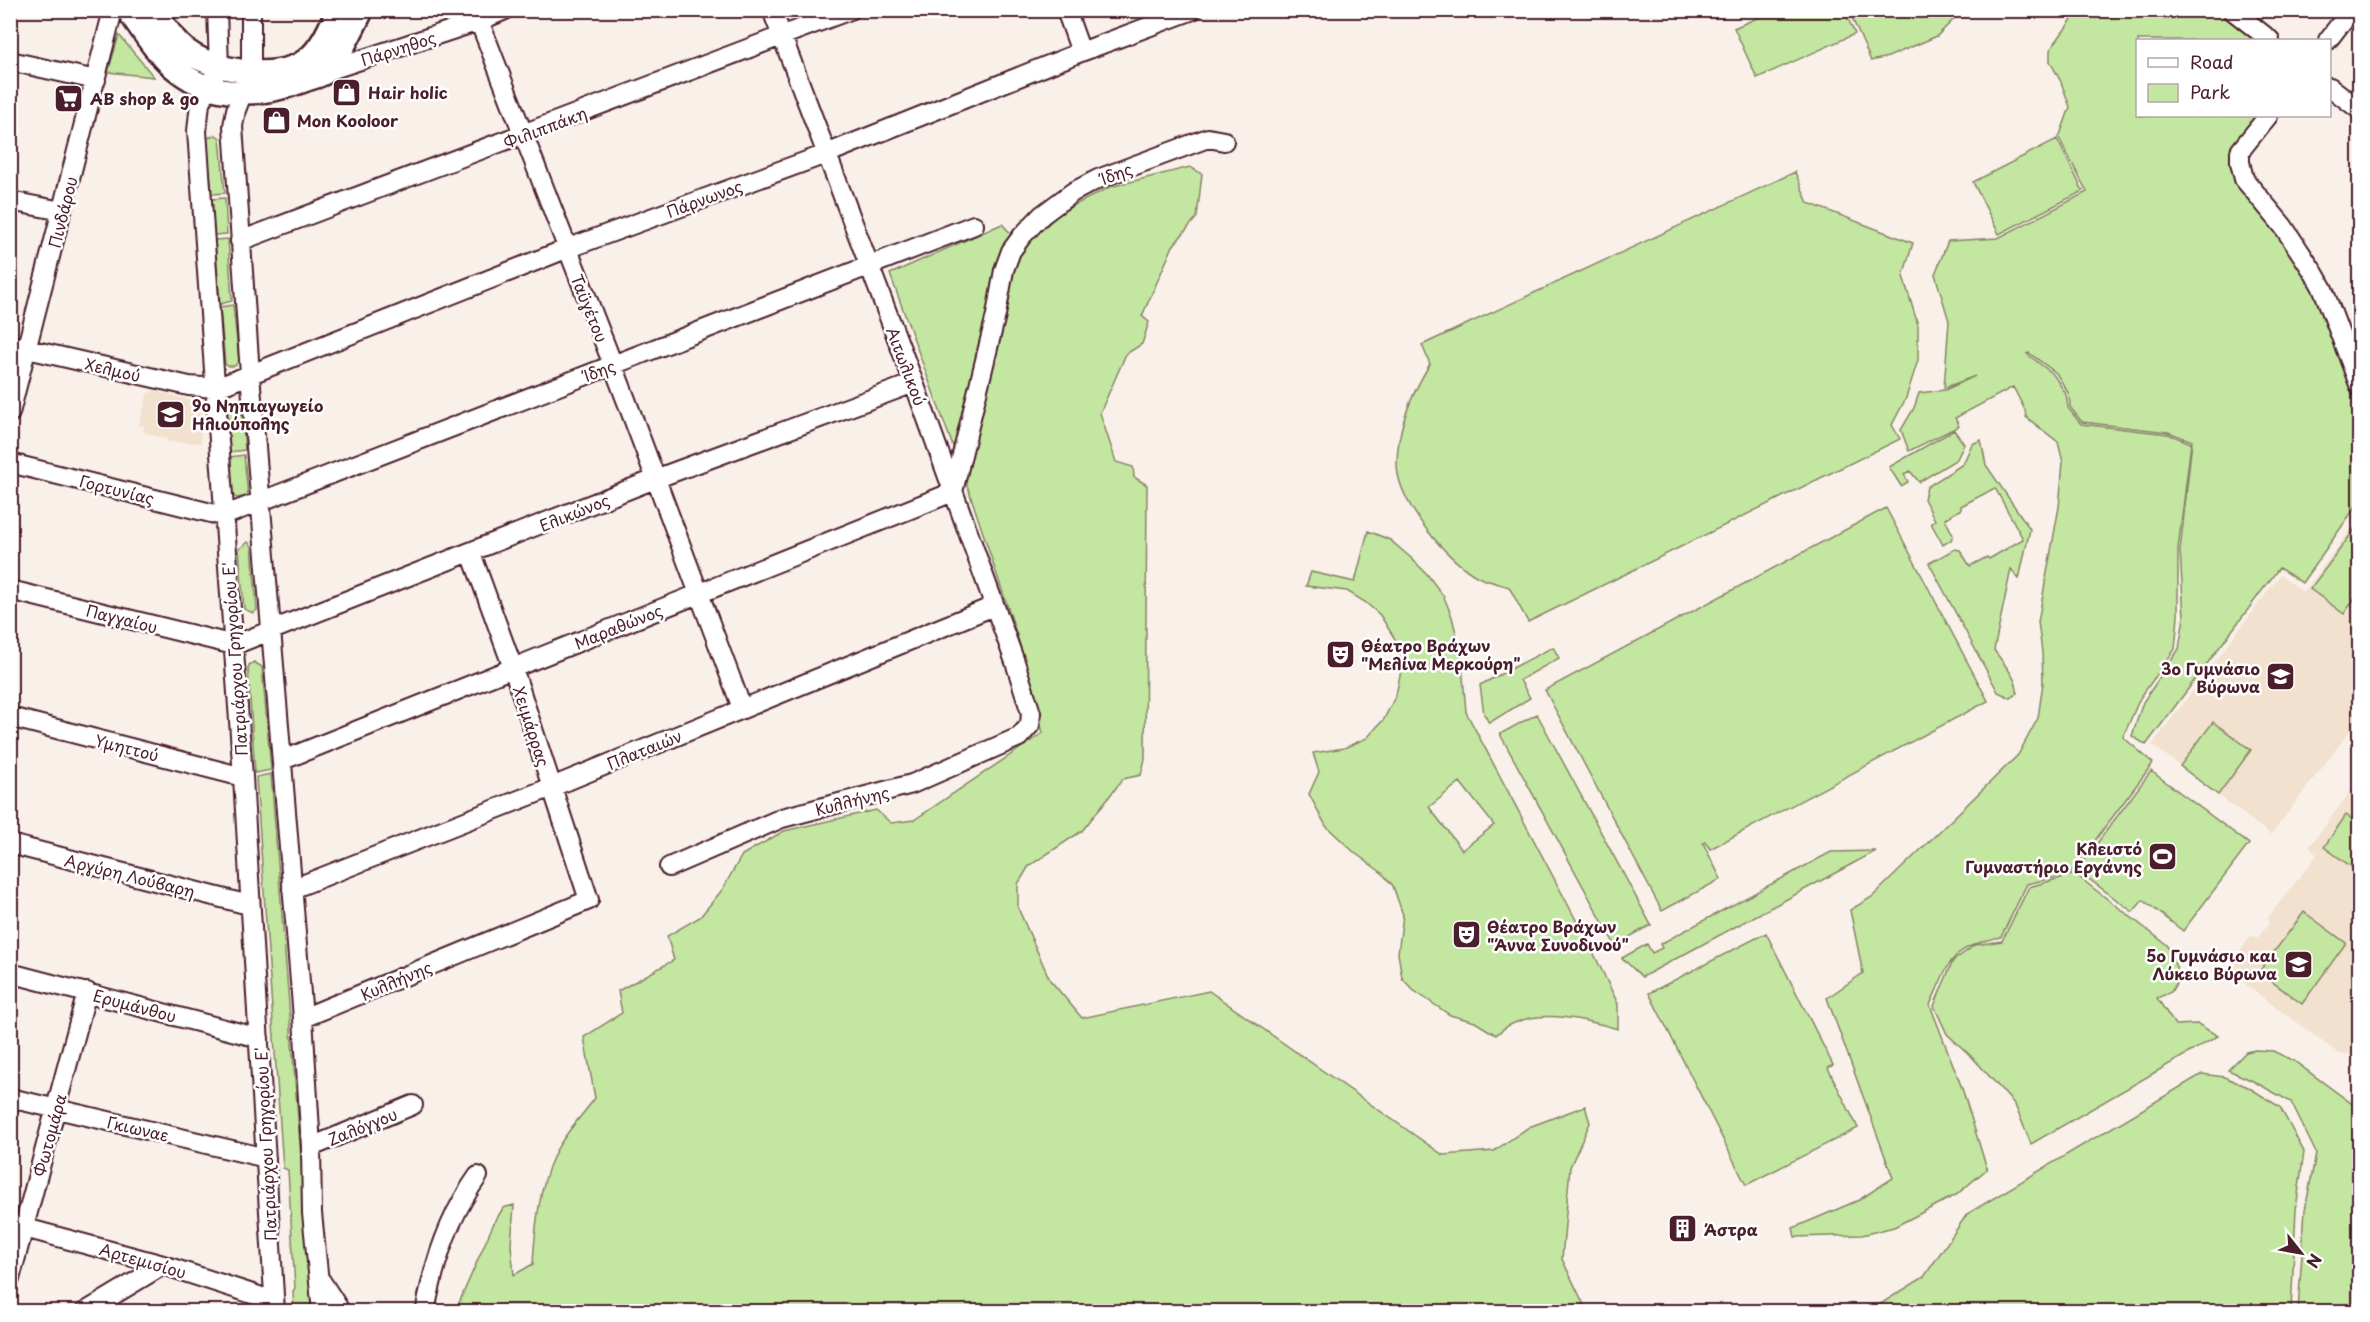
<svg xmlns="http://www.w3.org/2000/svg" width="2370" height="1322" font-family="'Playpen Sans',sans-serif">
  <style>
    .built { fill: #f2e1cf }
    .green { fill: #c3e7a1; stroke: #868366; stroke-width: 1.5; fill-rule: evenodd }
    .lines { fill: none; stroke-linecap: round; stroke-linejoin: round }
    .minor-casing { stroke: #4a1f2b; stroke-width: 22 }
    .tertiary-casing { stroke: #4a1f2b; stroke-width: 27 }
    .minor { stroke: #fff; stroke-width: 18 }
    .tertiary { stroke: #fff; stroke-width: 22 }
    .labels { text-anchor: middle; dominant-baseline: central; stroke-width: 5; stroke-linejoin: round; paint-order: stroke }
    .street-label { font-size: 16px; fill: #4a1f2b; stroke: #fff }
    .poi-label { font-size: 16px; font-weight: bold; fill: #4a1f2b; stroke: #fff; text-anchor: start }
  </style>
  <rect width="100%" height="100%" fill="#f9f1e9"/>
  <filter id="ink" filterUnits="userSpaceOnUse"><feTurbulence type="fractalNoise" baseFrequency=".0167" numOctaves="2"/><feDisplacementMap in="SourceGraphic" scale="12" xChannelSelector="R" yChannelSelector="G"/><feConvolveMatrix kernelMatrix="1 2 1 2 8 2 1 2 1" color-interpolation-filters="sRGB"/></filter>
  <g filter="url(#ink)">
    <path class="built" d="M153,390L200,403L201,443L166,442L167,439L143,432L144,426L139,425L148,392L152,393Z
      M2359,518V719L2271,835L2152,745L2280,575L2304,592Z
      M2359,780V1067L2355,1054H2339L2246,985L2235,969L2239,952L2251,936L2258,937L2269,923L2268,917L2317,855L2309,847Z"/>
    <path class="green" d="M1844,10L1855,34L1757,78L1734,28L1773,11Z
      M1849,11H1962L1937,36L1888,57L1871,61Z
      M2078,11H2221L2260,40H2138V116H2258L2232,149L2230,165L2232,170L2236,179L2271,221L2311,278L2359,407V502L2302,583L2279,568L2146,745L2132,736L2143,702L2179,649L2184,617L2180,551L2192,441L2168,432L2082,422L2070,407L2069,394L2056,373L2029,353L2027,354L2053,374L2066,394L2068,408L2081,424L2168,434L2191,443L2178,549V617L2175,649L2140,698L2123,737L2153,763L2070,874L2027,884L2001,937C1950,947 1950,961 1930,1005L1962,1088L1987,1169L1956,1195L1894,1227L1862,1235L1795,1237L1793,1228L1859,1200L1893,1178L1827,998L1863,973L1850,910L1872,897L2018,755L2038,718L2043,683L2042,652L2038,622L2059,507L2063,462L2058,442L2026,417L2025,410L2013,387L1955,418L1959,426L1909,451L1901,430L1914,408L1919,393L1945,390L1975,376L1944,388L1949,321L1935,274L1948,241L1998,238L2087,192L2059,138L2070,107L2061,82L2050,61V50Z
      M119,35L154,77L108,72Z
      M216,135L220,138L225,193L212,194L206,142L207,138Z
      M2057,139L2083,191L1999,234L1973,182Z
      M1190,167L1202,174L1197,217L1173,246L1142,316L1149,322L1142,344L1126,354L1100,413L1116,462L1133,467L1134,477L1147,485L1145,759L1141,775L1123,779L1082,831L1029,866L1018,884V908L1050,980L1082,1018L1209,991L1443,1155L1494,1151L1529,1127L1585,1106L1590,1123L1570,1167L1562,1259L1587,1311L455,1312L493,1225L503,1208L514,1205L511,1245L514,1275L533,1264C535,1229 539,1187 554,1155C563,1135 582,1116 595,1098L584,1037L622,1013L618,991L674,960L667,936L700,917L722,890L742,855L784,831L876,810L891,823L914,820L1043,733L1017,635L967,485L890,274L1002,224L1023,247L1061,212L1110,187Z
      M1795,172L1808,203L1913,243L1903,276L1918,325V360L1906,398L1892,425L1900,439L1528,622L1509,587C1499,584 1487,581 1478,577C1446,560 1397,501 1397,464C1397,428 1412,393 1430,364L1422,345Z
      M225,198L227,234L214,235L212,199Z
      M228,239L232,301L220,304L215,240Z
      M233,305L239,360L235,366H228L225,364L220,307Z
      M231,400L241,402L245,450L230,452L227,402Z
      M1954,430L1964,444L1957,459L1919,482L1910,471L1904,474L1908,482L1901,486L1889,467Z
      M1981,440L1986,465L2030,529L2019,579L2011,569L1994,650C2002,662 2018,678 2017,693L2011,698L1998,692L1929,563L1955,549L1960,550L1970,566L1987,557L1989,559L2023,539L1995,488L1961,506V509L1945,519L1953,535L1951,540L1943,545L1931,523L1935,520L1924,499L1927,487L1963,464L1972,444Z
      M244,455L248,496L236,498L233,495L230,457Z
      M1886,508L1988,701L1710,849L1705,842L1703,843L1721,879L1662,911L1545,690Z
      M2355,529L2359,533V592L2344,614L2310,589Z
      M1368,531L1390,540L1411,558L1427,574L1444,597L1452,617L1461,653L1466,712L1594,954L1618,1004V1029C1587,1020 1543,1009 1512,1024C1506,1026 1501,1031 1496,1035L1475,1022L1450,1015L1413,990L1402,978L1398,953L1403,915L1393,886L1382,873L1355,853L1326,826L1309,794L1319,772L1313,753L1344,748L1367,738L1384,719L1396,695L1402,666L1395,639L1380,615L1365,602L1347,591L1306,586L1311,572L1355,582ZM1460,782L1494,825L1462,850L1429,807Z
      M248,542L252,546L257,610L253,613L244,609L239,549Z
      M1553,647L1559,658L1520,680L1530,698L1489,723L1484,714L1480,685Z
      M254,662L262,667L271,770L255,773L248,669L249,665Z
      M1537,714L1651,925L1615,945L1500,734Z
      M2213,722L2251,750L2218,795L2180,766Z
      M2151,771L2249,844L2183,931L2143,900L2133,912L2077,870Z
      M271,774L313,1311H294L293,1291L295,1288L288,1170L283,1168L256,777Z
      M2346,815L2359,824V872L2324,847Z
      M1876,851L1642,977L1622,958L1647,944L1652,953L1662,948L1660,944L1831,852Z
      M2075,874L2167,945L2180,977L2171,992L2157,998L2175,1025L2198,1024L2218,1036L2031,1144L2015,1105L1973,1058L1947,1034L1934,1006L1953,961L1975,945L2002,941L2029,887Z
      M2304,912L2346,943L2302,1004L2259,972Z
      M1766,933L1833,1065L1828,1068L1858,1128L1746,1185L1649,993Z
      M2255,1050L2273,1051L2294,1061L2359,1109V1311H2298L2305,1210L2316,1153L2291,1102L2253,1081L2228,1070L2246,1052Z
      M2202,1074L2224,1077L2248,1087L2280,1107L2304,1152L2296,1209L2291,1311H1869L1924,1277L1967,1214Z"/>
    <g class="lines">
      <defs>
        <path id="minor" d="M217,10L219,67L200,103L197,131L243,777L275,1312
          M251,10V71L236,110L233,126L250,374L303,1018L311,1147L312,1213L322,1312
          M475,10L613,365L742,708
          M1066,10L1081,52
          M2232,10L2270,40
          M2328,40L2351,10
          M10,61L96,80
          M324,72L479,21L505,10
          M2330,87L2360,110
          M2268,116L2240,151V162L2244,179L2283,226L2314,273L2323,289L2360,387
          M10,201L62,211
          M240,241L850,10
          M10,345L189,386L216,388L566,249L826,154L1081,52L1193,10
          M10,413L113,10
          M10,463L223,516L974,225
          M10,590L234,645L655,479L914,383
          M10,717L243,777
          M283,760L953,492L996,315L1004,270L1011,251L1022,236L1042,215L1073,192L1098,179L1208,138L1224,141
          M10,844L249,905
          M669,867L782,818L912,784L1019,737L1030,725L1031,713L1015,662L914,383L772,10
          M292,889L552,787L994,606
          M10,973L259,1038
          M303,1018L589,900L513,668L471,553
          M10,1098L266,1158
          M311,1147L413,1105
          M10,1224L163,1265L274,1301
          M10,1279L87,992
          M321,1281L341,1312
          M85,1312L163,1265
          M426,1312C426,1302 429,1293 431,1284C440,1244 454,1210 478,1176"/>
        <path id="tertiary" d="M128,10C143,31 157,55 177,70C213,99 261,97 303,81C309,78 318,77 324,73C337,63 354,26 362,10
          M154,10C163,23 171,37 182,47C208,71 276,82 305,61C321,50 330,28 338,10"/>
      </defs>
      <use href="#minor" class="minor-casing"/>
      <use href="#tertiary" class="tertiary-casing"/>
      <use href="#minor" class="minor"/>
      <use href="#tertiary" class="tertiary"/>
    </g>
  </g>
  <defs>
    <symbol id="shop-square" viewBox="-11 -11 22 22"><rect x="-9" y="-9" width="18" height="18" rx="4" fill="#4a1f2b" stroke="#fff"/><path d="M-5-2.5h2.3a2.7 3.5 0 0 1 5.4 0H5L5.5 6h-11ZM-1.5-2.5h3a1.5 2.3 0 0 0-3 0Z" fill="#fff"/></symbol>
    <symbol id="supermarket-square" viewBox="-11 -11 22 22"><rect x="-9" y="-9" width="18" height="18" rx="4" fill="#4a1f2b" stroke="#fff"/><path d="M-6-5.5h2.5l.6 2H6L4.5 2H-2.5L-4.4-4H-6ZM-1.5 3.2a1.3 1.3 0 1 0 .1 0ZM3 3.2a1.3 1.3 0 1 0 .1 0Z" fill="#fff"/></symbol>
    <symbol id="school-square" viewBox="-11 -11 22 22"><rect x="-9" y="-9" width="18" height="18" rx="4" fill="#4a1f2b" stroke="#fff"/><path d="M0-5L7-2L0 1L-7-2ZM-4 1L0 2.5L4 1V4Q0 6-4 4Z" fill="#fff"/></symbol>
    <symbol id="theatre-square" viewBox="-11 -11 22 22"><rect x="-9" y="-9" width="18" height="18" rx="4" fill="#4a1f2b" stroke="#fff"/><path d="M-5-5.5Q0-4 5-5.5V0Q5 5 0 6Q-5 5-5 0ZM-3.3-2.5H-1v1.5H-3.3ZM1-2.5H3.3v1.5H1ZM-2.8 1Q0 5.5 2.8 1Z" fill="#fff"/></symbol>
    <symbol id="stadium-square" viewBox="-11 -11 22 22"><rect x="-9" y="-9" width="18" height="18" rx="4" fill="#4a1f2b" stroke="#fff"/><path d="M0-5a6.5 5 0 1 0 0 10a6.5 5 0 1 0 0-10ZM-3.5-1.8h7v3.6h-7Z" fill="#fff"/></symbol>
    <symbol id="building-square" viewBox="-11 -11 22 22"><rect x="-9" y="-9" width="18" height="18" rx="4" fill="#4a1f2b" stroke="#fff"/><path d="M-4-6H4V6H1V3H-1V6H-4ZM-2.5-4.3h1.7v1.8h-1.7ZM.8-4.3h1.7v1.8H.8ZM-2.5-1h1.7V.8h-1.7ZM.8-1h1.7V.8H.8Z" fill="#fff"/></symbol>
  </defs>
  <g fill-rule="evenodd">
    <use href="#shop-square" x="330" y="76" width="33" height="33"/>
    <use href="#supermarket-square" x="52" y="82" width="33" height="33"/>
    <use href="#shop-square" x="260" y="104" width="33" height="33"/>
    <use href="#school-square" x="154" y="398" width="33" height="33"/>
    <use href="#theatre-square" x="1324" y="638" width="33" height="33"/>
    <use href="#school-square" x="2264" y="660" width="33" height="33"/>
    <use href="#stadium-square" x="2146" y="840" width="33" height="33"/>
    <use href="#theatre-square" x="1450" y="918" width="33" height="33"/>
    <use href="#school-square" x="2282" y="948" width="33" height="33"/>
    <use href="#building-square" x="1666" y="1212" width="33" height="33"/>
  </g>
  <g class="labels">
    <g class="street-label">
      <text transform="translate(398 48) rotate(-18)">Πάρνηθος</text>
      <text transform="translate(545 127) rotate(-21)">Φιλιππάκη</text>
      <text transform="translate(1116 173) rotate(-21)">Ίδης</text>
      <text transform="translate(704 198) rotate(-20)">Πάρνωνος</text>
      <text transform="translate(62 212) rotate(-76)">Πινδάρου</text>
      <text transform="translate(590 308) rotate(68)">Ταϋγέτου</text>
      <text transform="translate(907 366) rotate(69)">Αιτωλικού</text>
      <text transform="translate(113 369) rotate(13)">Χελμού</text>
      <text transform="translate(599 370) rotate(-21)">Ίδης</text>
      <text transform="translate(117 489) rotate(14)">Γορτυνίας</text>
      <text transform="translate(574 512) rotate(-22)">Ελικώνος</text>
      <text transform="translate(122 618) rotate(14)">Παγγαίου</text>
      <text transform="translate(618 626) rotate(-22)">Μαραθώνος</text>
      <text transform="translate(234 659) rotate(-94)">Πατριάρχου Γρηγορίου Ε'</text>
      <text transform="translate(532 726) rotate(72)">Χειμάρρας</text>
      <text transform="translate(127 747) rotate(14)">Υμηττού</text>
      <text transform="translate(644 749) rotate(-22)">Πλαταιών</text>
      <text transform="translate(852 800) rotate(-14)">Κυλλήνης</text>
      <text transform="translate(130 875) rotate(14)">Αργύρη Λούβαρη</text>
      <text transform="translate(396 980) rotate(-23)">Κυλλήνης</text>
      <text transform="translate(135 1005) rotate(15)">Ερυμάνθου</text>
      <text transform="translate(362 1126) rotate(-22)">Ζαλόγγου</text>
      <text transform="translate(138 1128) rotate(13)">Γκιωναε</text>
      <text transform="translate(49 1135) rotate(-75)">Φωτομάρα</text>
      <text transform="translate(265 1144) rotate(-93)">Πατριάρχου Γρηγορίου Ε'</text>
      <text transform="translate(143 1260) rotate(16)">Αρτεμισίου</text>
    </g>
    <g class="poi-label">
      <text x="368" y="92">Hair holic</text>
      <text x="90" y="98">ΑΒ shop &amp; go</text>
      <text x="297" y="120">Mon Kooloor</text>
      <text x="192" y="405">9ο Νηπιαγωγείο<tspan x="192" dy="18">Ηλιούπολης</tspan></text>
      <text x="1361" y="645">Θέατρο Βράχων<tspan x="1361" dy="18">"Μελίνα Μερκούρη"</tspan></text>
      <text x="2260" y="668" text-anchor="end">3ο Γυμνάσιο<tspan x="2260" dy="18">Βύρωνα</tspan></text>
      <text x="2142" y="848" text-anchor="end">Κλειστό<tspan x="2142" dy="18">Γυμναστήριο Εργάνης</tspan></text>
      <text x="1487" y="926">Θέατρο Βράχων<tspan x="1487" dy="18">"Άννα Συνοδινού"</tspan></text>
      <text x="2277" y="955" text-anchor="end">5ο Γυμνάσιο και<tspan x="2277" dy="18">Λύκειο Βύρωνα</tspan></text>
      <text x="1704" y="1229">Άστρα</text>
    </g>
  </g>
  <rect width="2370" height="1322" fill="none" stroke="#fff" stroke-width="36"/>
  <rect x="18" y="18" width="2334" height="1286" fill="none" stroke="#4a1f2b" stroke-width="2" filter="url(#ink)"/>
  <rect x="2136" y="39" width="195" height="78" fill="#ffffff" stroke="#b7a5aa" stroke-width="1.5"/>
  <rect x="2148" y="58" width="30" height="9" fill="#ffffff" stroke="#b7a5aa" stroke-width="1.5"/>
  <text x="2190" y="69" font-size="18" fill="#4a1f2b">Road</text>
  <rect x="2148" y="84" width="30" height="18" fill="#c3e7a1" stroke="#b7a5aa" stroke-width="1.5"/>
  <text x="2190" y="99" font-size="18" fill="#4a1f2b">Park</text>
  <g transform="translate(2301 1253) rotate(121)" stroke="#ffffff" stroke-width="4.5" paint-order="stroke">
  <path d="M0-4.5L10 22L0 15L-10 22Z" fill="#4a1f2b"/>
  <text y="-9" font-size="16" font-weight="bold" text-anchor="middle" fill="#4a1f2b">N</text>
  </g>
</svg>
